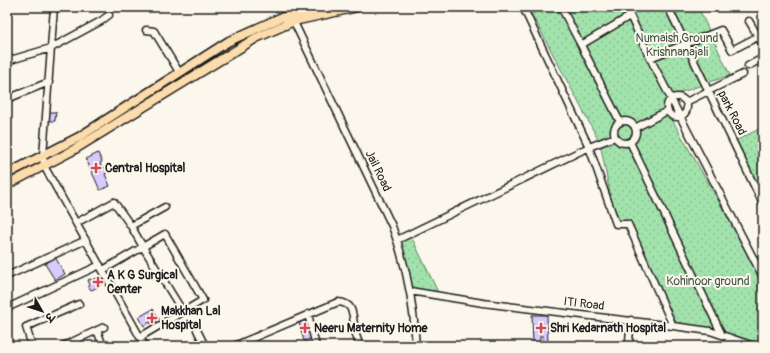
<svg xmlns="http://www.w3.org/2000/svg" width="770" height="353" font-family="Pangolin,'Playpen Sans Deva',sans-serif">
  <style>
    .park { fill: url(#park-dots); stroke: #5f7f64 }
    .building { fill: #d7cbfd; stroke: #1c1c1c }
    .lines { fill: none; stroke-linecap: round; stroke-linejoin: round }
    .minor-casing { stroke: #1c1c1c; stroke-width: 9 }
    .major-casing { stroke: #1c1c1c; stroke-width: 11 }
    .minor { stroke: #fbf7ec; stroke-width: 6 }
    .major { stroke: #fcdcac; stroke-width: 8 }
    .poi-dot { fill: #d1495b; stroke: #fbf7ec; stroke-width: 1.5 }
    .labels { text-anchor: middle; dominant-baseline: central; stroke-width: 4; stroke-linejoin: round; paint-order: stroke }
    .park-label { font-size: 12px; fill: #445747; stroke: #fbf7ec }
    .street-label { font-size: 12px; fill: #1c1c1c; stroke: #fbf7ec }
    .poi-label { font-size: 12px; font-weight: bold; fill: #1c1c1c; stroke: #fbf7ec; text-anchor: start }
  </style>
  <defs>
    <pattern id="park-dots" width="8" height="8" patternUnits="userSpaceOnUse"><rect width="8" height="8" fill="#a2e2ac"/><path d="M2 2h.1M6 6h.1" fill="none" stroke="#8bc193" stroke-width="1.8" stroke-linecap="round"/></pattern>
  </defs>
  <rect width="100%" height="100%" fill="#fbf7ec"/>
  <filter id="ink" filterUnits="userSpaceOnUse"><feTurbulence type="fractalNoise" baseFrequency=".025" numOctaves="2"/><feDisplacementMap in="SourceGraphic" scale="8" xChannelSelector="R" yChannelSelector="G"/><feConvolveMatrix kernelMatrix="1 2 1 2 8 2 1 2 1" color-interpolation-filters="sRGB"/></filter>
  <g filter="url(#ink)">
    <path class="park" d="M528,7H698L730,75L674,95L675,97L670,116L763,279V346H754L728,337L673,326L628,223L616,224L600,143Z
      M763,127V212L735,141Z
      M410,234L438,292L413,290L400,239Z"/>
    <path class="building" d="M49,112H56L55,121H49Z
      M98,153L102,162L100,163L102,168L105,167L107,173L105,174L110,186L100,190L86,159Z
      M55,257L65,274L55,280L45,264Z
      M99,277L102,284L92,290L90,289L88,285H90L88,280L91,279L92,280Z
      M153,309L159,319L151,324L150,322L144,326L139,317Z
      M532,315H547L548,344H543V336H540V345L533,346Z
      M307,320L313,338L304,341L299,323Z"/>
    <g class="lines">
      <defs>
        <path id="minor" d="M54,7L43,156L44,166L145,346
          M523,7L589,147L615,137
          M561,7L581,45L630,16
          M626,7L650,58L763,277
          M668,7L763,204
          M292,18L392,226C406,264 414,306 416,346
          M749,21L763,45
          M146,30L154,31L179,72
          M581,45L620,122
          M650,58L721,30L732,50L763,34
          M7,61L51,48L101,21L109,15
          M748,66L763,58
          M667 107a10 10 0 1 1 20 0a10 10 0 1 1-20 0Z
          M7,99L49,82
          M686,102L743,74
          M614 132a11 11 0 1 1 22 0a11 11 0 1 1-22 0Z
          M635,128L667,111
          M630,142L722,335
          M76,223L114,202L131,226L165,207
          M131,226L143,247L183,312
          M397,240L589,147L616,224H628L673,326
          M103,270L165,234L203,300L140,337
          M7,276L86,240
          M410,291L483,303L673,326L710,331L754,346
          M7,308L100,265
          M308,314L316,346
          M97,330L103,346
          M197,330L205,346
          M629,341L631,320
          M7,345V346
          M32,346L26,327L79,304
          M63,346L104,327
          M234,346L338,302C356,303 352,318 355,331C356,336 358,341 360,346
          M727,346L728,337"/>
        <path id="major" d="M7,174L79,137L229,41L280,18L318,7
          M7,185L70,152L256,38L294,21L358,7"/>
      </defs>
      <use href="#minor" class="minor-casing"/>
      <use href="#major" class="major-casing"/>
      <use href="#minor" class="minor"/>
      <use href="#major" class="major"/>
    </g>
  </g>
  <g class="poi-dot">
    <path d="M94 162h4v4h4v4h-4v4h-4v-4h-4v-4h4z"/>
    <path d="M96 276h4v4h4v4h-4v4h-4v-4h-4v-4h4z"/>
    <path d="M150 312h4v4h4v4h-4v4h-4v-4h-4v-4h4z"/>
    <path d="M303 322h4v4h4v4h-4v4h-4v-4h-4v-4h4z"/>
    <path d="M539 322h4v4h4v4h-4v4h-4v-4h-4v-4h4z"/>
  </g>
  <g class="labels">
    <g class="park-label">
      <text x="677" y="38">Numaish Ground<tspan x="677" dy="14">Krishnanajali</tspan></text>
      <text x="708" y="281">Kohinoor ground</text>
    </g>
    <g class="street-label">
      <text transform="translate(732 113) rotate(63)">park Road</text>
      <text transform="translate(378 171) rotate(64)">Jail Road</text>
      <text transform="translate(584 304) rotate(7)">ITI Road</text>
    </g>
    <g class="poi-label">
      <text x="105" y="168">Central Hospital</text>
      <text x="107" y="275">A K G Surgical<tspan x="107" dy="14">Center</tspan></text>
      <text x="161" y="311">Makkhan Lal<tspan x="161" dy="14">Hospital</tspan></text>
      <text x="314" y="328">Neeru Maternity Home</text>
      <text x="550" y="328">Shri Kedarnath Hospital</text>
    </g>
  </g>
  <rect width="770" height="353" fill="none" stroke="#fbf7ec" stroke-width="24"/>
  <rect x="12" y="12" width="746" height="329" fill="none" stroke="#1c1c1c" stroke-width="1.5" filter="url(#ink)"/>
  <g transform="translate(42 311) rotate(129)" stroke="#fbf7ec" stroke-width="3" paint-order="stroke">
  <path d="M0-3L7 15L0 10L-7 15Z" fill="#1c1c1c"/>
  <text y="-6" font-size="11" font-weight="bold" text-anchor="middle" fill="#1c1c1c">उ</text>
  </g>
</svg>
